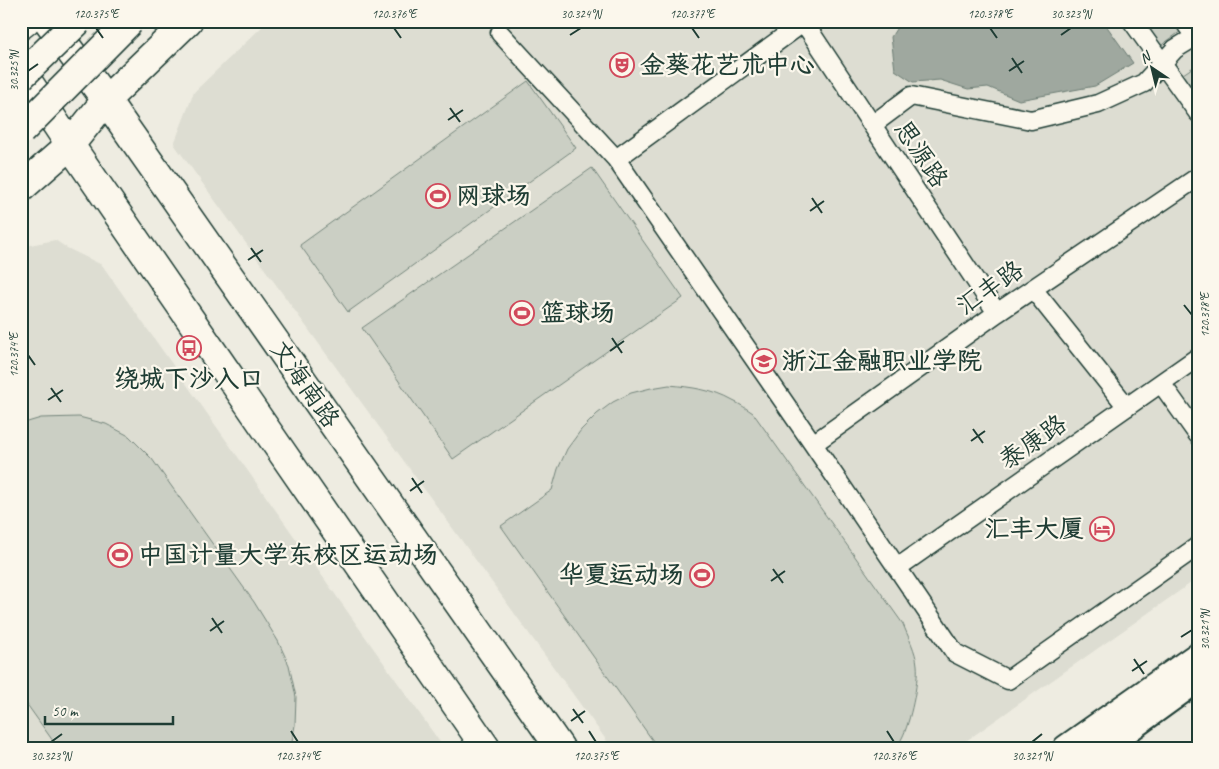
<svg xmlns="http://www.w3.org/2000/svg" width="1219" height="769" font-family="Caveat,'LXGW WenKai TC',sans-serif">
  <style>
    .built { fill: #ddddd2 }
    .green { fill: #cbcfc4; stroke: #75867c }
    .water { fill: #9fa89f; stroke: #6c7d74 }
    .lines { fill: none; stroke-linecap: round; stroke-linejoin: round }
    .minor-casing { stroke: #1f3d34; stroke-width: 21 }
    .secondary-casing { stroke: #1f3d34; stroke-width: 29 }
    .primary-casing { stroke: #1f3d34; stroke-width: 31 }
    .minor { stroke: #fbf7ec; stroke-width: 18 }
    .secondary { stroke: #fbf7ec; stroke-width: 25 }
    .primary { stroke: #fbf7ec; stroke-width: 28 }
    .trunk-bridge-casing { stroke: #1f3d34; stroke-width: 31; stroke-linecap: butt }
    .trunk-bridge { stroke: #fbf7ec; stroke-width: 28 }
    .ticks { fill: none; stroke: #1f3d34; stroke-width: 2 }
    .labels { text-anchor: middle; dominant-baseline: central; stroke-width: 4.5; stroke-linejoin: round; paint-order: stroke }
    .poi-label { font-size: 25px; font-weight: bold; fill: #1f3d34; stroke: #fbf7ec; text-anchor: start }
    .street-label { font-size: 25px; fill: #1f3d34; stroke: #fbf7ec }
    .neatline { fill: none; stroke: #1f3d34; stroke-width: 2 }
    .ticks-label { font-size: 12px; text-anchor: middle; fill: #1f3d34 }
  </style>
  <rect width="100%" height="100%" fill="#eeece1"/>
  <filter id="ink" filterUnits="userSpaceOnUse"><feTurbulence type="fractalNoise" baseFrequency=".02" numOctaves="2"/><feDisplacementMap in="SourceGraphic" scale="10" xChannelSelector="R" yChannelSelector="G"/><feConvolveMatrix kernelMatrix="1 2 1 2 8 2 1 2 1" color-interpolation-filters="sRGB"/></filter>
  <g filter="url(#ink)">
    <path class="built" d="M268,21H1198V578L956,748H612L174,144L194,92Z
      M55,240L67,248L102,265L444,748H21V250L30,245Z"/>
    <path class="green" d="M1141,21H1174L1181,31L1159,47Z
      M1198,64V102L1180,76Z
      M528,81L576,148L348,312L300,245Z
      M592,168L683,298L453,459L362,328Z
      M669,385C691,387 714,390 733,401C740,404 747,409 753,413L903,624C908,637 916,651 917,665C919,682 910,723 902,738C900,742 898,745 895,748H658L501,526L552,490L558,469L567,449L581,430L597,414L613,402L631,393L651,388Z
      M79,417L106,424L129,436L152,459L254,602L278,641L289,665L296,697L295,725L292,742L288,748H58L21,696V424L41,418Z"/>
    <path class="water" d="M901,21H1103L1133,63L1095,86L1019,100L988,87L968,89L940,80L913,82L895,70L891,37Z"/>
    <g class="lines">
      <defs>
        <path id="minor" d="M803,21L997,313
          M1132,21L1198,113
          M1184,21L1198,41
          M500,33L616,159L813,444L955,653L1008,680L1198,546
          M872,125L911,96L1031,120L1098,104L1144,83L1175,49L1198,35
          M616,159L804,22
          M1033,289L1127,407
          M1161,383L1198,435
          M813,444L997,313L1198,177
          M897,568L1198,357"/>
        <path id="secondary" d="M1066,748L1198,655
          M1103,748L1198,679"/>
        <path id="primary" d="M48,21L106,100L560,748
          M21,25L26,21
          M21,71L70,145L486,748
          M21,188L70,145L106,100L188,21"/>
      </defs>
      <use href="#minor" class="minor-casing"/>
      <use href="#secondary" class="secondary-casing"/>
      <use href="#primary" class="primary-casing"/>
      <use href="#minor" class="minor"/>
      <use href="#secondary" class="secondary"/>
      <use href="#primary" class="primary"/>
      <defs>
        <path id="trunk-bridge" d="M21,76L78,21
          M21,131L130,21"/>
      </defs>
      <use href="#trunk-bridge" class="trunk-bridge-casing"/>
      <use href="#trunk-bridge" class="trunk-bridge"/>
    </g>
  </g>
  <path class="ticks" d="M96,28L103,38M394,28L401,38M692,28L699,38M990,28L997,38M570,35L581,28M1061,35L1071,28M1012,58L1022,73M28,71L38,64M1009,71L1024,61M450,108L460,122M448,120L463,110M812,198L822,213M810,211L824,201M251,248L261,262M248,260L263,250M1184,305L1192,315M612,338L622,353M610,351L624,341M28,355L35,365M51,388L61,402M48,400L63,390M973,429L983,443M971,441L985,431M412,478L422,493M410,491L424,481M773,569L783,583M771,581L785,571M212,618L222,633M210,631L224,621M1181,637L1192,630M1134,659L1144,674M1132,671L1147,661M573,709L583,723M571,721L585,711M291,731L298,742M589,731L596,742M887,731L894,742M51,742L62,734M1032,742L1042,734"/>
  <defs>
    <symbol id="theatre-ring" viewBox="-11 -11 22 22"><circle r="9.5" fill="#fbf7ec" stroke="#d1495b" stroke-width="1.5"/><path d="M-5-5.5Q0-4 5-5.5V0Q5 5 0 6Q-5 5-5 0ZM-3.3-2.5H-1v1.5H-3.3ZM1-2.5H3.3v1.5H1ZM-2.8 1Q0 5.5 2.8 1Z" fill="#d1495b"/></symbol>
    <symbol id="stadium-ring" viewBox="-11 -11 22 22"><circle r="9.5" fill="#fbf7ec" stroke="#d1495b" stroke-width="1.5"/><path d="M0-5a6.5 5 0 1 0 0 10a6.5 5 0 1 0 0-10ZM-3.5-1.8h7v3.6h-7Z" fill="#d1495b"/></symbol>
    <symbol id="bus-ring" viewBox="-11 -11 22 22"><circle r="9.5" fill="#fbf7ec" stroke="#d1495b" stroke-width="1.5"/><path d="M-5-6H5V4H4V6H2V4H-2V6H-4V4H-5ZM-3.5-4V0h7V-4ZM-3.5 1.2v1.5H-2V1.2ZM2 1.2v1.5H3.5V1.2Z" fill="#d1495b"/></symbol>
    <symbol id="university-ring" viewBox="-11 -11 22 22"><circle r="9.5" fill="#fbf7ec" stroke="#d1495b" stroke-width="1.5"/><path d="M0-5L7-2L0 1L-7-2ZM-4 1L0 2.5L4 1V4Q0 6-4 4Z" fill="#d1495b"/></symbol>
    <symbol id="hotel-ring" viewBox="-11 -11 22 22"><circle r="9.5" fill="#fbf7ec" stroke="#d1495b" stroke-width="1.5"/><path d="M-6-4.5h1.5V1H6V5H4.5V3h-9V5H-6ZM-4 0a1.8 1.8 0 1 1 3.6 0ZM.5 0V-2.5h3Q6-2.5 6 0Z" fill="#d1495b"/></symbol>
  </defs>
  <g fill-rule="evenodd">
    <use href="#theatre-ring" x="608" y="51" width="28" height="28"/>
    <use href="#stadium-ring" x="424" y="182" width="28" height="28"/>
    <use href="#stadium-ring" x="508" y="299" width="28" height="28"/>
    <use href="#bus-ring" x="175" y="334" width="28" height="28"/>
    <use href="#university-ring" x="750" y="347" width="28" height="28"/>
    <use href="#hotel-ring" x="1088" y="515" width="28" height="28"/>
    <use href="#stadium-ring" x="106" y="541" width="28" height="28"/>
    <use href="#stadium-ring" x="688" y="561" width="28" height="28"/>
  </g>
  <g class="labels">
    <g class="poi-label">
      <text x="640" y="65">金葵花艺术中心</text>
      <text x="456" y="196">网球场</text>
      <text x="540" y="313">篮球场</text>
      <text x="782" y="361">浙江金融职业学院</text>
      <text x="189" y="379" text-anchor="middle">绕城下沙入口</text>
      <text x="1084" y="529" text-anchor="end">汇丰大厦</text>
      <text x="138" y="555">中国计量大学东校区运动场</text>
      <text x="684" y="575" text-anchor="end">华夏运动场</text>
    </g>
    <g class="street-label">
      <text transform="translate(921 154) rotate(56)">思源路</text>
      <text transform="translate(990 288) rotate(-35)">汇丰路</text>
      <text transform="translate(305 384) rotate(55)">文海南路</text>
      <text transform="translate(1033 442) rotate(-35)">泰康路</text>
    </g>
  </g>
  <rect width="1219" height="769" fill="none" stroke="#fbf7ec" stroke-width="55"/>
  <g transform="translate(1152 68) rotate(325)" stroke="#fbf7ec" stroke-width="4" paint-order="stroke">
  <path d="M0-4L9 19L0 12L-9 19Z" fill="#1f3d34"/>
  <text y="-8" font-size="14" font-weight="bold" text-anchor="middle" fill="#1f3d34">N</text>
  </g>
  <path d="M45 716v8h128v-8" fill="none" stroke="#1f3d34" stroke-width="2.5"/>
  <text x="52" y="716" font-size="15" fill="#1f3d34" stroke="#fbf7ec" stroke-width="4" paint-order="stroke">50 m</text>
  <rect x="28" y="28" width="1164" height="714" class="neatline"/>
  <g class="ticks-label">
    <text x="96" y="18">120.375°E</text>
    <text x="394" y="18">120.376°E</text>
    <text x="581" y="18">30.324°N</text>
    <text x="692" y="18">120.377°E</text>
    <text x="990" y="18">120.378°E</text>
    <text x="1071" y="18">30.323°N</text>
    <text transform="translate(14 71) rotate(-90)" y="4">30.325°N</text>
    <text transform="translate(1205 315) rotate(-90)" y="4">120.378°E</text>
    <text transform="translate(14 355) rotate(-90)" y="4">120.374°E</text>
    <text transform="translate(1205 630) rotate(-90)" y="4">30.321°N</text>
    <text x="51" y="760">30.323°N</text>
    <text x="298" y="760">120.374°E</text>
    <text x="596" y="760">120.375°E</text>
    <text x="894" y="760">120.376°E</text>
    <text x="1032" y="760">30.321°N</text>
  </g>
</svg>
